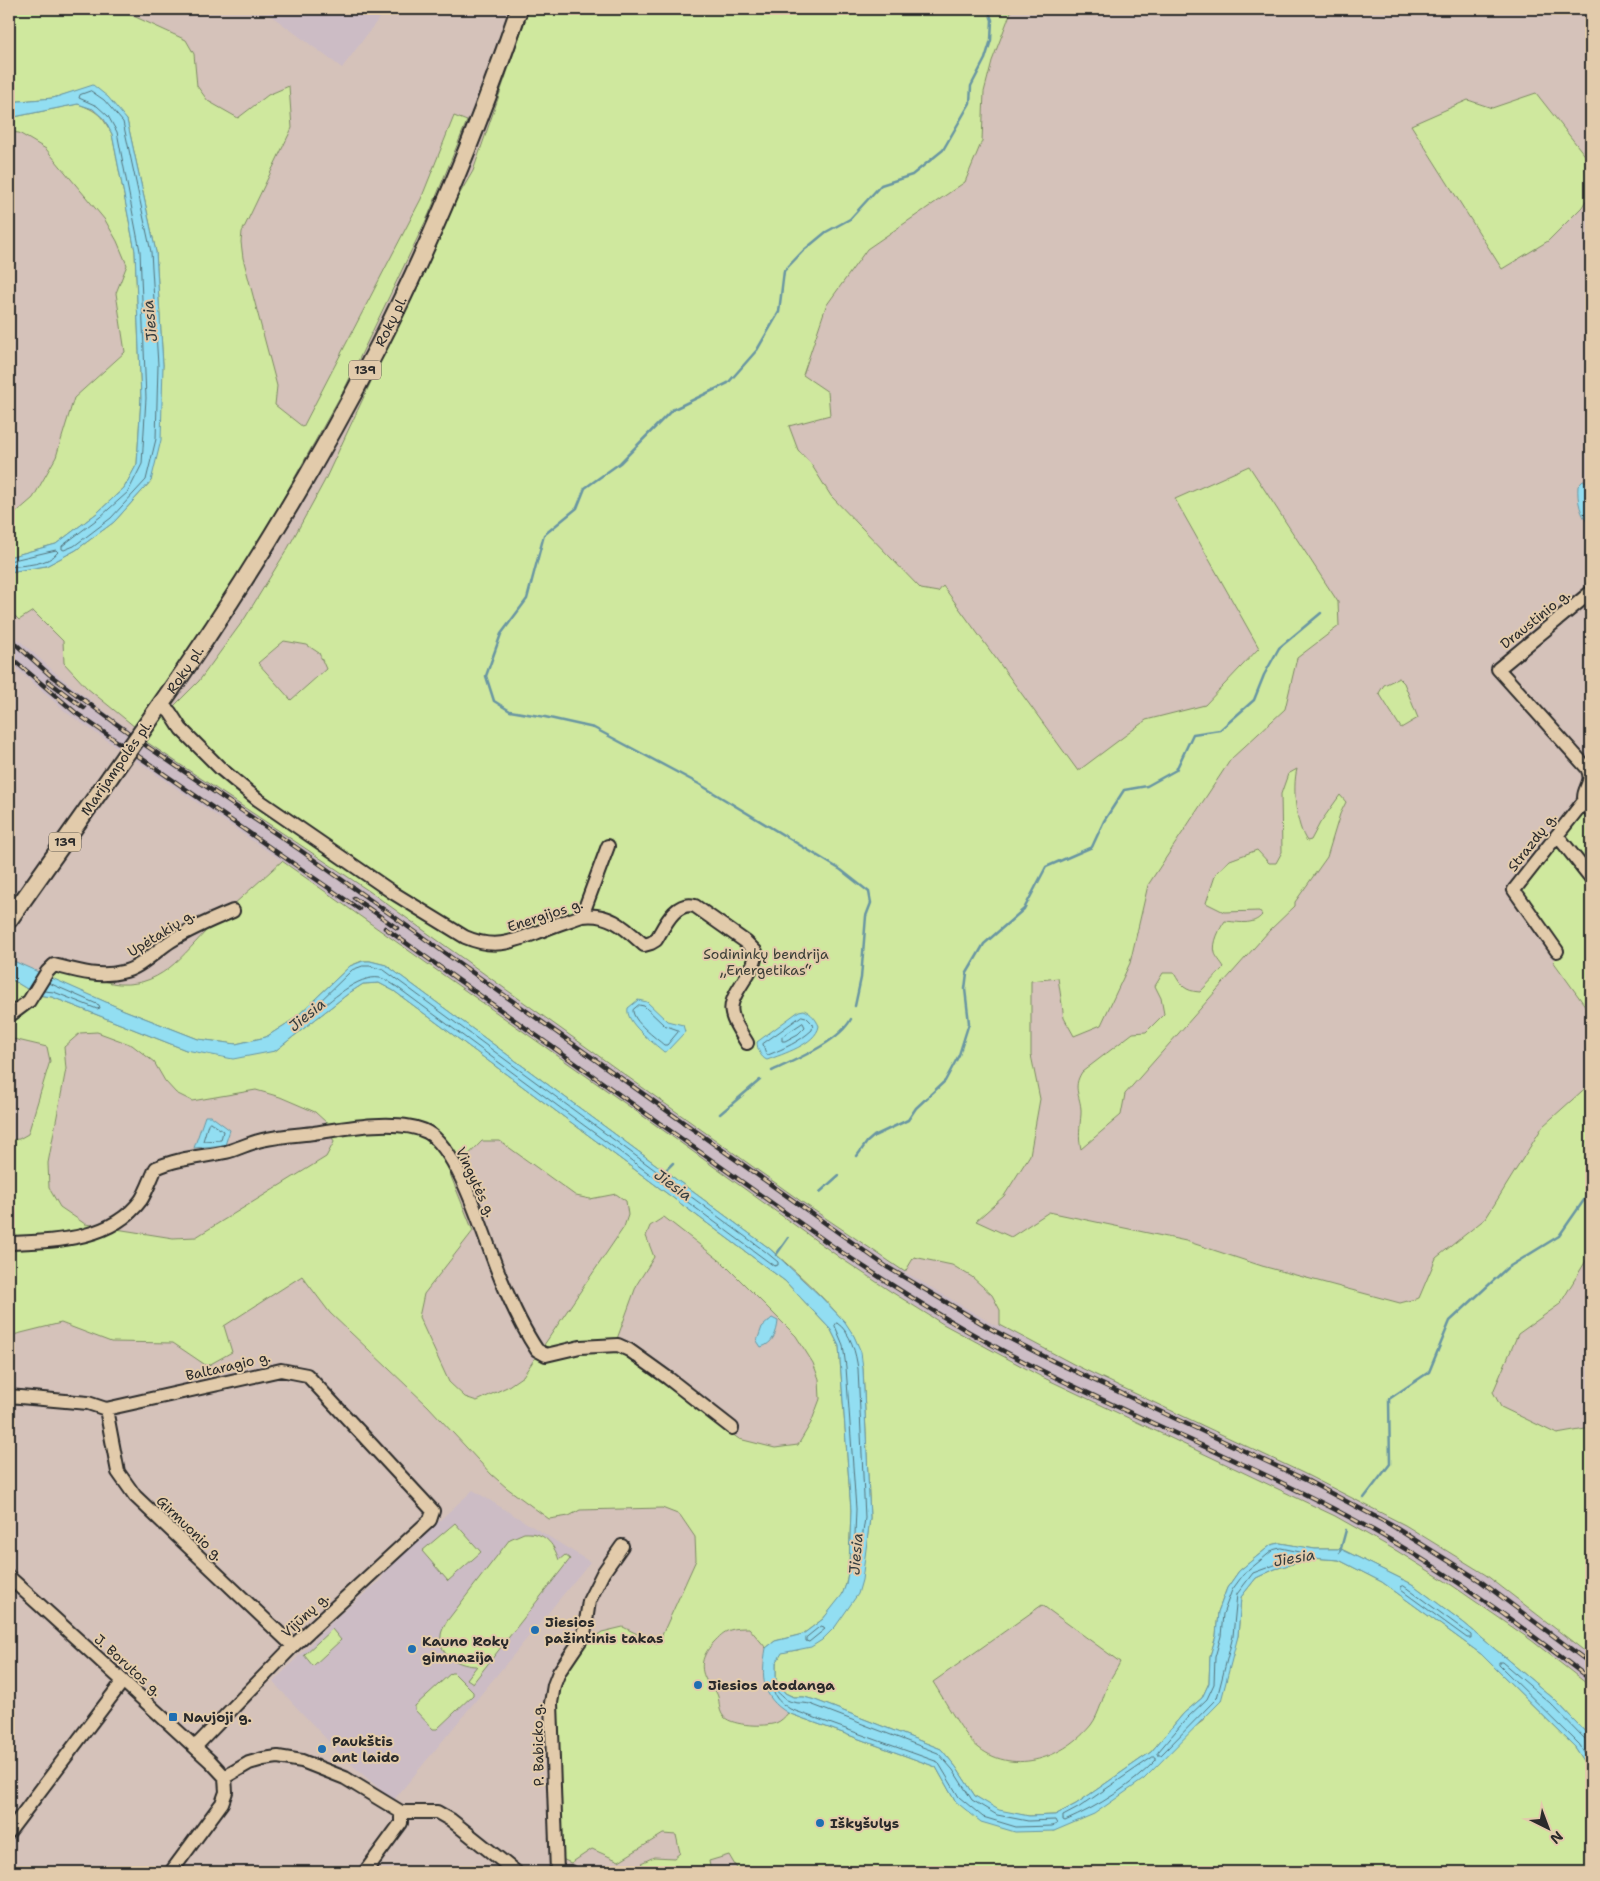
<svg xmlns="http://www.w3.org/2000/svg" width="1600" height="1881" font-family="'Shantell Sans',sans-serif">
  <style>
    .built { fill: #ccbcc5 }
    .green { fill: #cfe89e; stroke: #7d8a64; fill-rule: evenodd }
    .water { fill: #92def2; stroke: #6996a2 }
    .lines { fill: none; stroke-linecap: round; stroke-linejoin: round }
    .shore { stroke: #54737b; stroke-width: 1 }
    .stream { stroke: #6996a2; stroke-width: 2.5 }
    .minor-casing { stroke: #2b2b2b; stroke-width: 16 }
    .major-casing { stroke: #2b2b2b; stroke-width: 20 }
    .minor { stroke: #e2cbab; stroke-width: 12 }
    .major { stroke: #e2cbab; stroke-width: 16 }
    .rail-casing { stroke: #2b2b2b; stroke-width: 4.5 }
    .rail { stroke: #e2cbab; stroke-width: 2.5; stroke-dasharray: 8; stroke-linecap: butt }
    .major-bridge-casing { stroke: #2b2b2b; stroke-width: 20; stroke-linecap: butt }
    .major-bridge { stroke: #e2cbab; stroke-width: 16 }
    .poi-dot { fill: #1f6fb2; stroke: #e2cbab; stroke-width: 2 }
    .labels { text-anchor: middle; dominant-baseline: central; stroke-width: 4; stroke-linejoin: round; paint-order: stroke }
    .shield { fill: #e2cbab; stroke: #625b51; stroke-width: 1 }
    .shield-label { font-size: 12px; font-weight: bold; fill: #2b2b2b }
    .street-label { font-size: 14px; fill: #2b2b2b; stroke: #e2cbab }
    .park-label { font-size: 14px; fill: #3b3e36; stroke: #e2cbab }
    .poi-label { font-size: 14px; font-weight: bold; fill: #2b2b2b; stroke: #e2cbab; text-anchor: start }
    .water-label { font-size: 15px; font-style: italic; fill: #353d3f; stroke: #e2cbab }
  </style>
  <rect width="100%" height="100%" fill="#d5c2ba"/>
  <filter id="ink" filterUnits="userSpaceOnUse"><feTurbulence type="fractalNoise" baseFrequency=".02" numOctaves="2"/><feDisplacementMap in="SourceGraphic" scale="10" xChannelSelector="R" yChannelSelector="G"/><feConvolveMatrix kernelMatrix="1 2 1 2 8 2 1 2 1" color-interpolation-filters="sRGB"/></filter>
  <g filter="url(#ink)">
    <path class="built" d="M262,9H386L342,68Z
      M9,631L59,676L117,721L369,891L802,1202L905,1272L996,1326L1000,1325L1077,1366L1303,1473L1405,1525L1486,1575L1591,1656V1687L1531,1640L1453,1586L1397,1551L1335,1516L1040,1376L943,1324L890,1291L839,1257L674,1138L282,861L67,713L9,662Z
      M473,1490L590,1562L393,1801L344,1758L273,1682L338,1616L381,1580L385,1570Z"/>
    <path class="green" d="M9,9H118L186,40L194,54L197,86L208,101L238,118L268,95L289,86L292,128L242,232L241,242L243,258L277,386L275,405L303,427L421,199L454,116L467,121L429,214L346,386L257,545L211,620L135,727L87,688L64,663L63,641L33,611L19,620L9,610V572L46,566L76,550L114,522L151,481L163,365L156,252L127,120L93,86L53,98L9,102Z
      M529,9H1012L992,61L984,92L982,141L965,182L867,249L826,306L803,375L828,392L830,415L789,426L798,450L811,464L831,496L921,589L938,592L943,586L1078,771L1146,720L1205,705L1259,648L1175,499L1249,466L1338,602L1339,626L1297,658L1285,709L1231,759L1148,885L1130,963L1101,1025L1074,1036L1064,1018L1058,978L1031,981V1055L1040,1099L1030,1155L1004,1196L976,1221L1011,1237L1049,1212L1186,1241L1262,1266L1400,1303L1419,1298L1436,1258L1486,1218L1543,1126L1591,1083V1233L1590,1254L1560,1304L1518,1334L1493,1392L1501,1407L1557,1434L1591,1428V1656L1486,1575L1405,1525L1303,1473L1077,1366L1000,1325V1310L992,1295L972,1277L952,1265L914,1257L905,1272L802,1202L369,891L145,741L161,719L199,681L245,618L288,548L324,482L456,200L473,171ZM284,641L307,645L319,653L326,669L291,700L258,663Z
      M1536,93L1591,163V192L1582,207L1548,241L1502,269L1411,125L1468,100L1492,108Z
      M78,104C98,111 102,116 112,134L135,251L141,398L137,464L124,488L97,513L56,544L9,557V515L18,511L33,498L56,457L74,398L125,352L116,293L127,265L117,241L105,220L46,149L19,133L9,132V118Z
      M1399,678L1404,683L1418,718L1401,728L1379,693L1384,685Z
      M1297,769C1292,788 1296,826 1307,841L1311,840L1320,823L1340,795L1346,802L1340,814L1327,857L1295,902V906L1269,931L1125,1094L1121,1115L1081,1149C1078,1136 1080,1127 1081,1114C1082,1097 1071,1089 1082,1072L1133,1033L1146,1032L1164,1014L1161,998L1155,986L1163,973H1174C1181,986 1185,991 1200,992L1224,967C1221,962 1216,957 1215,953C1212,943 1220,928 1225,921C1238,922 1253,926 1262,915L1259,911L1224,912L1206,903L1216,873L1230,860L1257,850L1269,863H1276L1282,852L1281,794L1288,774Z
      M1583,807L1591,816V1014L1553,961L1564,950L1520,889Z
      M282,861L674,1138L839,1257L890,1291L943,1324L1040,1376L1335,1516L1397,1551L1453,1586L1531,1640L1591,1687V1738L1554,1699L1464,1623L1412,1584L1341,1549H1315L1280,1543L1271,1545L1239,1571L1227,1588L1218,1612L1216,1636L1210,1656L1209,1683L1202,1698L1184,1713L1151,1752L1076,1804L1055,1815L1029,1816L999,1811L975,1796L956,1767L941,1749L815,1700L804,1697H794L785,1693L776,1681V1663L782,1652L798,1650L835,1627L867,1540L870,1518L863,1369C861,1357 859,1346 853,1335C837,1308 794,1270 769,1248L386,965L370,961H362L350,966L294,1019L266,1037L236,1044L198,1039L124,1010L48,977L60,968C75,972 104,983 119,984C166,987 187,948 217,920C238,900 260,881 282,861ZM1042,1605L1120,1662C1117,1669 1112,1675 1109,1682C1103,1695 1100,1713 1091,1725C1065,1757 1015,1776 979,1748C964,1737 944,1699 933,1682Z
      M9,978L37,995L52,997L186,1050L275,1051L349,993L363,984L379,983L394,991L785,1281L831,1330L839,1346L851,1510L849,1567L846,1584L842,1596L823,1619L803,1634L775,1641L766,1648L749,1628C742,1628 736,1628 730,1630C723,1632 719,1637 714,1642C704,1653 698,1665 706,1680C708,1685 713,1687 716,1692C721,1700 717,1709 724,1717C733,1726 765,1727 776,1723C781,1721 785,1717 788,1713L936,1767L955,1801L1054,1831L1204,1720L1238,1636L1241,1597L1256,1578L1275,1569L1312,1558L1339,1560L1382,1582L1481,1654L1575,1747L1591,1771V1872H739L729,1855L709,1861L711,1872H650L641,1863L654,1857L674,1858L680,1853L676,1835L663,1834L619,1861L592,1849L571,1863L562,1859L557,1710L563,1676L583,1645L602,1632L623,1627L658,1644L696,1560L695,1537L680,1515L662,1508L580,1510L569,1516L549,1519L507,1488L491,1474L428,1406L330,1313L302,1276L224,1326L232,1352L207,1366L173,1343L111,1342L61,1323L9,1336V1140L19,1139L28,1134L50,1061L47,1047L9,1038V1021L15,1006L9,1008ZM97,1032L132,1045L154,1062L165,1081L176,1093L192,1101L256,1090L280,1097L315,1112L327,1123L334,1142L326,1157L196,1237L173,1238L85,1224L60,1207L49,1188L48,1163L66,1069L64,1047L80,1033ZM482,1141H500L576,1196L590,1199L616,1194L626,1201L628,1215L624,1227L523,1376L507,1387L477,1401L465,1397L449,1382L419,1317L424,1294L473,1231L450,1174ZM664,1217L723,1263L796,1336L813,1363L819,1379L820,1399L811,1423L798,1445L775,1448L739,1439L626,1357L613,1350L637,1284L654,1257L646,1236L650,1226Z
      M455,1523L481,1552L448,1581L422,1551Z
      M524,1533C544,1532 553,1542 559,1560L565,1555L570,1559L473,1683L467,1679L477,1666C461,1666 438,1657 441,1636C441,1631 445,1625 447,1621L510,1539Z
      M332,1629L341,1640L313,1666L304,1655Z
      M451,1673H454L473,1692V1695L437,1729H433L415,1710V1706Z"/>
    <path class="water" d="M93,85L108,97L127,120L156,252L163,365L161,440L151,481L114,522L76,550L46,566L9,572V557L56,544L97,513L124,488L137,464L141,398L135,251L112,134L104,119L93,109L78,104L9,118V102L53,98Z
      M1583,481L1591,482V526C1580,516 1577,500 1578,486Z
      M9,959L124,1010L198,1039L236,1044L266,1037L294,1019L350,966L363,961H370L386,965L769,1248L820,1296L845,1322L854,1336L861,1352L863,1369L870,1518L862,1580L858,1594L835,1627L822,1640L811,1647L782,1653L776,1663V1681L785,1693L793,1697H804L815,1700L941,1749L956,1767L975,1796L999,1810L1029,1816L1055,1815L1076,1804L1151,1752L1184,1713L1202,1698L1209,1683L1210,1656L1216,1636L1218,1612L1227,1588L1239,1571L1271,1545L1280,1543L1315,1549H1341L1412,1584L1464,1623L1554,1699L1591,1738V1771L1575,1747L1481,1654L1382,1582L1339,1560L1312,1558L1275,1569L1256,1578L1241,1597L1238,1636L1221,1701L1144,1779L1094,1814L1054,1831L1015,1832L981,1822L955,1801L936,1767L788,1713C761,1697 761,1677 766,1648L775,1641L803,1634L823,1619L842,1595L846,1584L849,1567L851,1510L839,1346L831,1330L785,1281L394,991L379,983L363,984L349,993L275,1051L233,1059L186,1050L52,997L37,995L9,978Z
      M638,1000L647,1002L667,1021L683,1025L685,1032L667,1051L664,1052C653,1042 625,1023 628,1008Z
      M804,1010C811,1013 816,1019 819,1026C816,1044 783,1054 767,1060C761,1058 757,1049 757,1042L799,1011Z
      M205,1116H211L230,1130L225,1145L194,1148Z
      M772,1318L778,1321C777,1332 773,1344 761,1347L757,1341L762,1327Z"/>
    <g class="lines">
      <path class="shore" d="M91,91L104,100L123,122L151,252L158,365L156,439L146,480L111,518L74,546L64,550L62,549V546L100,517L128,492L142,464L146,398L140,251L117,132L108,116L97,106L79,98L80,95Z
        M9,561L56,550L58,552C49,565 24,565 9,567
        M363,966H370L384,970L766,1252L778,1262V1265L774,1266L397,987C392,984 386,979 380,978C358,974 329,1002 313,1015L310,1014V1011L352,970Z
        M44,991L54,992L97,1009L100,1008L99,1005L49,983
        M639,1005L644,1006L664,1025L678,1030V1032L667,1045H664C656,1038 632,1021 633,1010Z
        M802,1016L806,1017L813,1024L812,1030C799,1042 785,1048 768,1055L766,1054L763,1044Z
        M803,1023L805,1027L798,1034L785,1041H782V1037Z
        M210,1122L223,1131L221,1140L203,1141L208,1124Z
        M837,1323C851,1332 856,1354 858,1369L865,1518L859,1561L857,1563L854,1561L856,1509L846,1367L843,1345L835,1326Z
        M1281,1548L1300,1552L1302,1555L1253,1573L1237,1594L1233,1636L1217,1698L1161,1755H1158V1752L1188,1717L1207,1699L1214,1684L1215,1657L1221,1636L1223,1614L1232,1590L1243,1575L1273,1550Z
        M1404,1586L1471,1635V1638H1467L1401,1590V1587Z
        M821,1626L824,1627L825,1629L809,1642L806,1641V1638Z
        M776,1691C781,1694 785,1701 793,1702C800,1704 805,1702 813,1705L938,1753L953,1770L972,1800L997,1815L1028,1821L1055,1820L1057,1824L1052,1826L1016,1827L983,1817L959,1797L938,1762L790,1709C783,1704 777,1701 774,1693Z
        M1591,1741L1586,1740L1550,1703L1502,1662H1499V1665L1579,1744L1591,1762
        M1153,1757H1156V1760C1131,1786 1099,1806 1065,1821L1063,1820V1816L1078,1808Z"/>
      <path class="stream" d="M855,1006L861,978L866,916L871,903L869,892L841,870L699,784L594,728L545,717L510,711L494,701L486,676L501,634L527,599L544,535L577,508L585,488L620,463L672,410L728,383L757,350L779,312L784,271L803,251L826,232L850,219L881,185L912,175L943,150L970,103L971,86L985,59L991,40L992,20L988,9
        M772,1071C795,1060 839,1042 851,1019
        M720,1114L760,1080
        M857,1156L867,1142L874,1136L908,1120L916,1108L945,1081L959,1055L969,1023L965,989L967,973L984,944L1024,909L1046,867L1092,847L1104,821L1124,790L1147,786L1176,770L1193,734L1220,730L1254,700L1264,675L1279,648L1321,613
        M664,1172L673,1163
        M820,1192L839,1175
        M776,1255L788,1238
        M1364,1498L1390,1464L1389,1399L1429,1372L1450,1321L1507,1268L1559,1236L1591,1190
        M1340,1552L1346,1530"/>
      <defs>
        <path id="minor" d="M1591,592L1498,669L1587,768C1597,787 1573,791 1591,811
          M161,705L170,712L181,729L221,769L257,799L395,894L465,937C495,950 512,942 541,931C554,925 568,921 582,916C609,912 625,928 644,945L651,943L656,940C665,925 675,901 695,906L746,942L756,952C756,961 752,967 748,974C726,1008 726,1009 747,1043
          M1557,835L1591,878
          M582,916L608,846
          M1557,951L1514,890L1584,801
          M9,1016L29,1001L47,972L54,965C77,971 99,978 122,972C141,968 155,951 171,941C190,929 211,920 233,911
          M9,1243C54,1241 111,1241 141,1200C147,1191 151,1178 156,1168C178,1158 202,1157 226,1152C238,1149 249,1143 262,1140C278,1136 297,1135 314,1133C344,1128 399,1118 427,1132C460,1150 486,1244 501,1279C511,1303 523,1329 537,1350L546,1355L580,1347L618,1345L629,1350L668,1378L732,1428
          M9,1396L88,1403L106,1409L281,1370L307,1375L433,1511L430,1520L293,1646L195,1747
          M106,1409L118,1472L135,1496L293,1646
          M9,1577L123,1681L211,1762L225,1777
          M225,1777L249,1763L263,1759L278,1757L302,1761L345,1778L401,1812H437L451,1820L516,1872
          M9,1832L123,1681
          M171,1872L222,1803L226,1792L225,1777
          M365,1872L401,1823V1812
          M557,1872L551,1703L554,1685L559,1672L584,1635L589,1601L603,1573L622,1546
          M565,1872H571"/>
        <g id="major">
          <path id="s1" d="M154,714C238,596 313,473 379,345C434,237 480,123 519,9"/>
          <path d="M9,920L110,777"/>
        </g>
      </defs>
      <use href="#minor" class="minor-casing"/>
      <use href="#major" class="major-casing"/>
      <use href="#minor" class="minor"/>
      <use href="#major" class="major"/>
      <defs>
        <path id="rail" d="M9,638L50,675L148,747L300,850L887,1267L993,1330L1053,1361L1308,1481L1391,1525L1479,1580L1591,1664
          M9,656L76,713L359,909
          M48,681L84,708
          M354,898L397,928
          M385,928L831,1245C892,1286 954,1326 1019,1359C1142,1423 1273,1471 1392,1541C1463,1582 1527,1631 1591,1680"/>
      </defs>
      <use href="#rail" class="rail-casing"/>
      <use href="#rail" class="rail"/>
      <defs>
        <path id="major-bridge" d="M110,777L154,714"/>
      </defs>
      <use href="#major-bridge" class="major-bridge-casing"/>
      <use href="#major-bridge" class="major-bridge"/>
    </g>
  </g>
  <g class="poi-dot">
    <circle cx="535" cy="1630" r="5"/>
    <circle cx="412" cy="1649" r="5"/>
    <circle cx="698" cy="1685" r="5"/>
    <rect x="168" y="1712" width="10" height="10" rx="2.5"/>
    <circle cx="322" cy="1749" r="5"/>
    <circle cx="820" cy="1823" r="5"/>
  </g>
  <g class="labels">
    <g class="shield">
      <rect x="349" y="360.5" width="32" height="19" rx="4"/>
      <rect x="49" y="832.5" width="32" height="19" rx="4"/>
    </g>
    <g class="shield-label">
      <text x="365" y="370">139</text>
      <text x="65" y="842">139</text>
    </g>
    <g class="street-label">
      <text stroke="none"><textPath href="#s1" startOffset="459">Rokų pl.</textPath></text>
      <text transform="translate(1535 619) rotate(-39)">Draustinio g.</text>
      <text stroke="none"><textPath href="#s1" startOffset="54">Rokų pl.</textPath></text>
      <text transform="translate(116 768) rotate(-55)">Marijampolės pl.</text>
      <text transform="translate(1532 842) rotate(-52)">Strazdų g.</text>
      <text transform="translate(545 915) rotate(-18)">Energijos g.</text>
      <text transform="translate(161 933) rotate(-32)">Upėtakių g.</text>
      <text transform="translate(476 1182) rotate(65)">Vingytės g.</text>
      <text transform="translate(228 1366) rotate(-13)">Baltaragio g.</text>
      <text transform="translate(190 1528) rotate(44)">Girmuonio g.</text>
      <text transform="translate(305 1615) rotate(-43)">Vijūnų g.</text>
      <text transform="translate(128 1665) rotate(42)">J. Borutos g.</text>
      <text transform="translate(538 1745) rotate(-91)">P. Babicko g.</text>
    </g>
    <g class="park-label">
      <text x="766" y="954">Sodininkų bendrija<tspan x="766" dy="16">„Energetikas“</tspan></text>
    </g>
    <g class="poi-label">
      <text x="545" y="1622">Jiesios<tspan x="545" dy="16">pažintinis takas</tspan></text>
      <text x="422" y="1641">Kauno Rokų<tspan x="422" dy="16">gimnazija</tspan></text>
      <text x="708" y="1685">Jiesios atodanga</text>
      <text x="183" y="1717">Naujoji g.</text>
      <text x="332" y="1741">Paukštis<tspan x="332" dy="16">ant laido</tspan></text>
      <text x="830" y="1823">Iškyšulys</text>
    </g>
    <g class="water-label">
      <text transform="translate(150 321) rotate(-96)">Jiesia</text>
      <text transform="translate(307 1015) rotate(-39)">Jiesia</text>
      <text transform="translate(673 1185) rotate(36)">Jiesia</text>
      <text transform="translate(856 1554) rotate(-85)">Jiesia</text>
      <text transform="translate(1294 1558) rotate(-10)">Jiesia</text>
    </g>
  </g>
  <rect width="1600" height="1881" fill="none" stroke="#e2cbab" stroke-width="30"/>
  <rect x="15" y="15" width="1570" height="1851" fill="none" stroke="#2b2b2b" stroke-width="2" filter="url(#ink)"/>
  <g transform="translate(1548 1828) rotate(138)" stroke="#e2cbab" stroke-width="4" paint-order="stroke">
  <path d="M0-4L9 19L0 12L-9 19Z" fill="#2b2b2b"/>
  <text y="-8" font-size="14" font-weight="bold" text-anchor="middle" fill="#2b2b2b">N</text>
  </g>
</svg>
